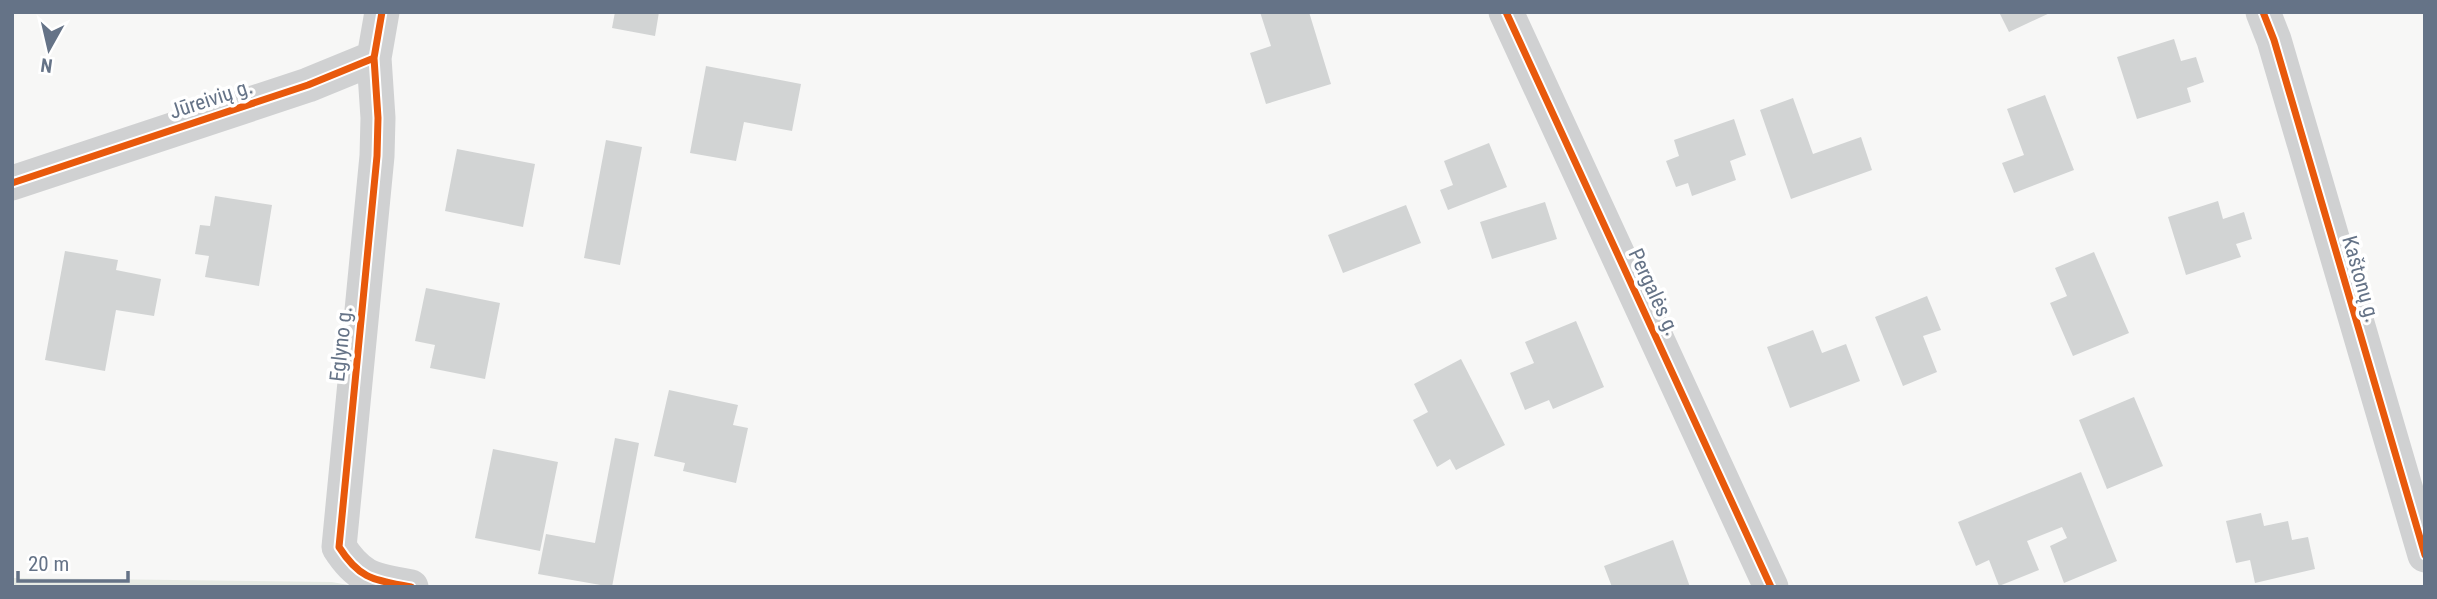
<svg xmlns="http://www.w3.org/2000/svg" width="2437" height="599" font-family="'Roboto Condensed',sans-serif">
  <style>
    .green { fill: #e6eae4 }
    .building { fill: #d2d4d4 }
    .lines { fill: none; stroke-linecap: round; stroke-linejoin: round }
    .minor { stroke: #d0d1d2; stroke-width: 35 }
    .cycleway-casing { stroke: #fff; stroke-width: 11 }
    .cycleway { stroke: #e8590c; stroke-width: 7 }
    .labels { text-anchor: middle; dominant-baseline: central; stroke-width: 7; stroke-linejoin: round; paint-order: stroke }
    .street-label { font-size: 21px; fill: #657387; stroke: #fff }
  </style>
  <rect width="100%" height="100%" fill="#f7f7f6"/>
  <path class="green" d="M12,578L332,582L359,587H12Z"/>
  <path class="building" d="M615,12H659L655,36L612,28Z
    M1260,12H1309L1331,84L1266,104L1250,53L1271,46Z
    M1999,12H2052L2009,32Z
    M2174,39L2181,61L2196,57L2204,82L2187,88L2191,102L2137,119L2117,57Z
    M706,66L801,84L792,131L744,122L736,161L690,153Z
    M2045,95L2074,170L2014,193L2002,163L2024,155L2007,109Z
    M1793,98L1813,154L1861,137L1872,170L1791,199L1760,110Z
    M1734,119L1746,155L1730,161L1736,180L1692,196L1688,183L1676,187L1666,161L1679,156L1674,140Z
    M606,140L642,147L620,265L584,258Z
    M1489,143L1507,187L1448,210L1440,190L1453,185L1444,161Z
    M457,149L535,164L523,227L445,211Z
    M215,196L272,205L259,286L205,277L209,256L195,254L200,225L210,226Z
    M2218,201L2223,219L2244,212L2252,239L2236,244L2241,257L2186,275L2168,217Z
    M1545,202L1557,239L1492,259L1480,222Z
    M1406,205L1421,243L1343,273L1328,235Z
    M65,251L118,260L116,270L161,279L154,316L116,310L105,371L45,360Z
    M2094,252L2129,333L2073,356L2050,303L2067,296L2055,268Z
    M426,288L500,303L485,379L430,368L435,345L415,341Z
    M1927,296L1941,330L1923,336L1937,372L1903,386L1875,317Z
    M1576,321L1604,387L1553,409L1549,400L1525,410L1510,373L1534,363L1525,342Z
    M1813,330L1822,353L1846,344L1860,381L1790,408L1767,347Z
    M1461,359L1505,445L1456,470L1450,459L1437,467L1413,420L1428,412L1414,384Z
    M669,390L738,405L733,425L748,428L736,483L683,471L685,463L654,456Z
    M2134,397L2163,466L2107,489L2079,420Z
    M615,438L639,443L612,587L538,574L546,534L595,543Z
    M493,449L558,462L540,551L475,538Z
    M2081,472L2117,561L2064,583L2050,546L2067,538L2062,527L2027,541L2039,570L1999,586L1989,560L1976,566L1958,522Z
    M2261,513L2264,526L2288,521L2292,540L2308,537L2315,569L2255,583L2250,560L2236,563L2226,521Z
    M1673,540L1690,587H1612L1604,566Z"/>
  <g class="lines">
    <path class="minor" d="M1506,12L1771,587
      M2263,12L2274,40L2425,555
      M374,58L378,118L377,156L339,547C360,580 375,580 411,587
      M12,183L308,85L374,58L382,12"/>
    <defs>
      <path id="cycleway" d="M1506,12L1771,587
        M2263,12L2274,40L2425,555
        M374,58L378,118L377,156L339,547C360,580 375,580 411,587
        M12,183L308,85L374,58L382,12"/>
    </defs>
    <use href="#cycleway" class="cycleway-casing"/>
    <use href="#cycleway" class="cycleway"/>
  </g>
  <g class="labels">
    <g class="street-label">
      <text transform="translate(211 99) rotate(-18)">Jūreivių g.</text>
      <text transform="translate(2361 279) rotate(74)">Kaštonų g.</text>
      <text transform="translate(1654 292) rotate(65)">Pergalės g.</text>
      <text transform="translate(341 344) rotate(-84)">Eglyno g.</text>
    </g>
  </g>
  <rect width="2437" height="599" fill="none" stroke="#657387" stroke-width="28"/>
  <g transform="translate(49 49) rotate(188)" stroke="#ffffff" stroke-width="5" paint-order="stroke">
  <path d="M0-5L12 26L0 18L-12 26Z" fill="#657387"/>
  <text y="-10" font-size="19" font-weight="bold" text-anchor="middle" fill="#657387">N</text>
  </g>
  <path d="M18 571v10h110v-10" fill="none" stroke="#657387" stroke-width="3.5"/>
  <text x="28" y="571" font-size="21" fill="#657387" stroke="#ffffff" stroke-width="5" paint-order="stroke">20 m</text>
</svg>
